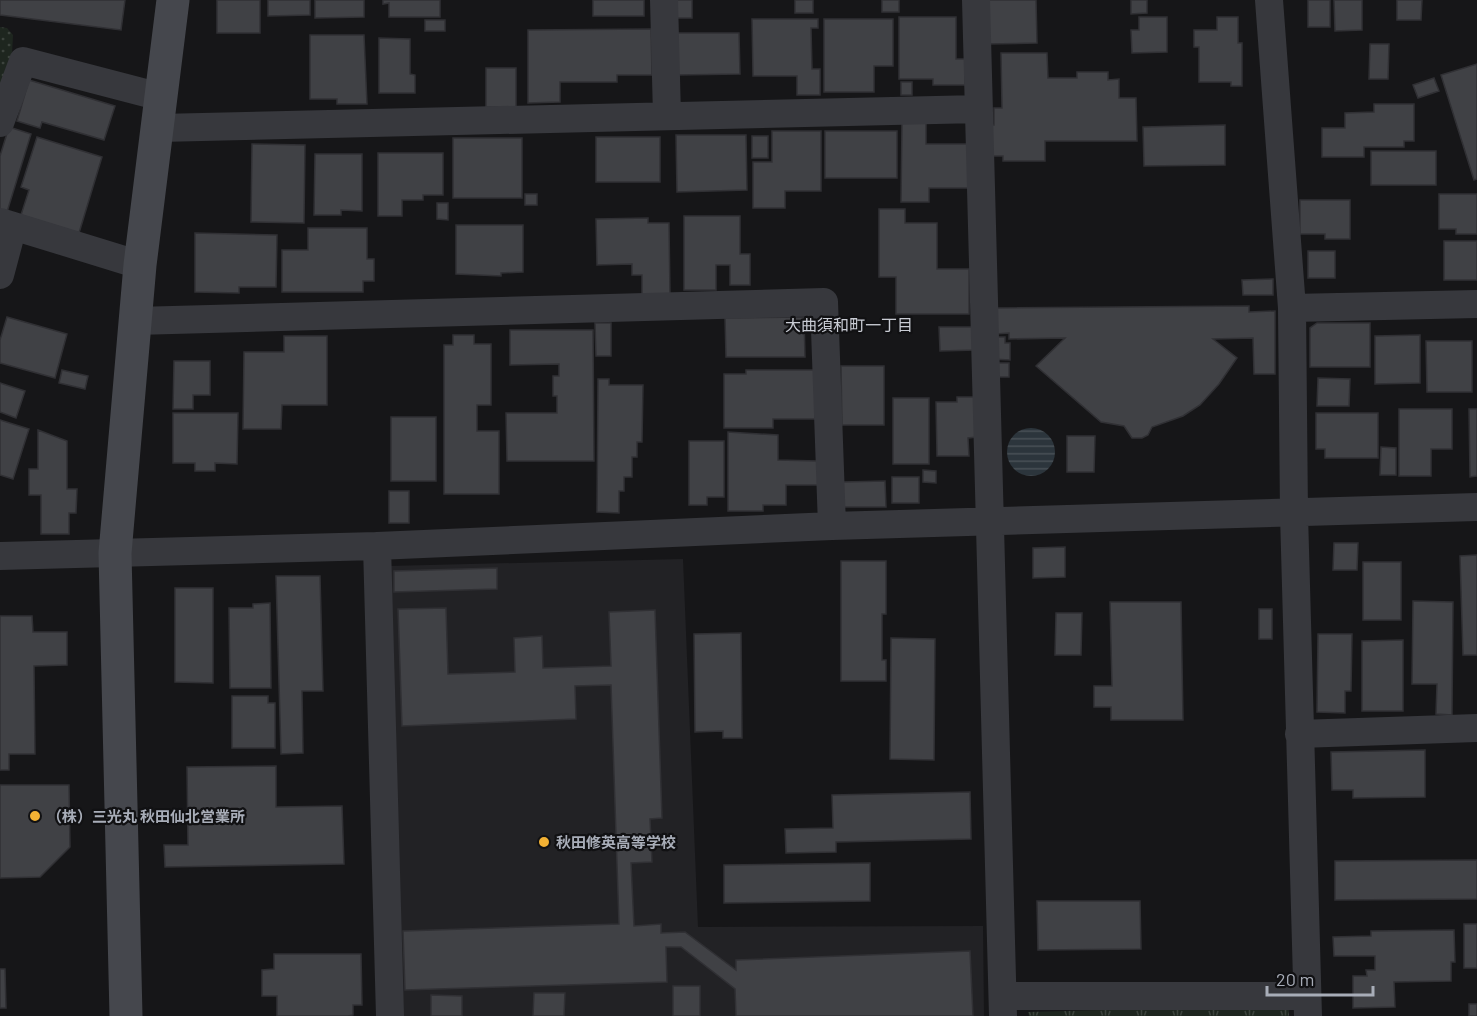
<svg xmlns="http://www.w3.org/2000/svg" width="1477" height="1016" font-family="Barlow,'Noto Sans JP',sans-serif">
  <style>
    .built { fill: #222225 }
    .grass { fill: url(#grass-dots) }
    .park { fill: url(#park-tufts) }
    .water { fill: url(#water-rules) }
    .building { fill: #404145; stroke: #303034; stroke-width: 1.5 }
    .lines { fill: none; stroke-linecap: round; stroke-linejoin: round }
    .street { stroke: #37383d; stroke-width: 28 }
    .secondary { stroke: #45474d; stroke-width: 33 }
    .poi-dot { fill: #f2b134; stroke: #111113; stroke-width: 2 }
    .labels { text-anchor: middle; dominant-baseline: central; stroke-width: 4.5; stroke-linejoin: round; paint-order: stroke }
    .poi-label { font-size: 15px; font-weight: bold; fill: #a8adb8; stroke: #111113; text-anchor: start }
    .neighbourhood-label { font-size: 16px; fill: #c9ccd4; stroke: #111113 }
  </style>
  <defs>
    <pattern id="grass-dots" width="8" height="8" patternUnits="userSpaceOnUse" patternTransform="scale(1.5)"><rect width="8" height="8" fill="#1e261f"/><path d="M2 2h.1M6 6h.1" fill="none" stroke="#3c433d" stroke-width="1.8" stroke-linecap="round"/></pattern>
    <pattern id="park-tufts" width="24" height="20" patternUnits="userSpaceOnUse" patternTransform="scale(1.5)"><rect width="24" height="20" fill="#1e261f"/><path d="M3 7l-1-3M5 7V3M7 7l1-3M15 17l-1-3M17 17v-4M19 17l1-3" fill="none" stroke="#3c433d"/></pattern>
    <pattern id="water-rules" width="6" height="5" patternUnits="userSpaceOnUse" patternTransform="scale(1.5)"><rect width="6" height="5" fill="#2c353c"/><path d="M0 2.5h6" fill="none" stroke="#485056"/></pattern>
  </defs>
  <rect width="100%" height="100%" fill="#161618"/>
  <path class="built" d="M683,559L698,927L983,926L984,1016H397L388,566Z"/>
  <path class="grass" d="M0,27L7,28L13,35L12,53L0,90Z"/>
  <path class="park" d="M1289,1005V1016H1029L1028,1012Z"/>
  <path class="water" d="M1007 452a24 24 0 1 1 48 0a24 24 0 1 1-48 0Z"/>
  <path class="building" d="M0,0H125L121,30L0,15Z
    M217,0H260V33H217Z
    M268,0H310V15L268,16Z
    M315,0H364V17L315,18Z
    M383,0H440V17H389V3L383,4Z
    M593,0H644V16H593Z
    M673,0H692V18H673Z
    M795,0H813V13H795Z
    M882,0H899V12H882Z
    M986,0H1036L1037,43L987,44Z
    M1131,0H1147V13L1131,14Z
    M1308,0H1330V27H1308Z
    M1334,0H1362V30L1335,31Z
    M1397,0H1422L1421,20H1397Z
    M899,17H956V59H965V85H933V79H899Z
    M1139,17H1167V52L1132,53L1131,30H1139Z
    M1217,17H1238V43H1242V86H1231V82H1199V47H1194V30H1217Z
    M752,19H818V28H811L812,69H820V95H797V76H753Z
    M824,19H893V66H874V92H824Z
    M425,20H445V31H425Z
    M651,29L652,75H617V82H560V102L528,103V30Z
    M676,33H739L740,74L676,75Z
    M310,35H364L367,104H337V99H310Z
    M379,38L410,39V74L415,75V93H379Z
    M1370,44H1389L1388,79H1369Z
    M1001,53H1047L1048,78H1077V72H1108V80L1119,79V98H1136L1137,141H1045V161H1003V156H987V125H994V108H1002Z
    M1477,64V179L1474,180L1441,75Z
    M486,68H516V107H486Z
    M1434,78L1439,91L1418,98L1413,85Z
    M29,80L115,106L104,140L42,122L40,128L17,121Z
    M901,82H912V95H901Z
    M1374,104H1414V141H1404V147H1364V157H1322V128H1345V113L1374,112Z
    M902,122H926V144H969V188H929V202H901Z
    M1225,125V165L1144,166L1143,127Z
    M9,127L31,134L7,212L0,209V156Z
    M772,131H821V191H785V208H753V162H772Z
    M825,131H897V178H825Z
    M676,135H746L747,190L677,192Z
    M752,136H768V158H752Z
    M37,137L102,157L79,233L21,215L29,190L21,187Z
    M596,137H660V182H596Z
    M453,138H522V198H453Z
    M252,144L305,145L304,223L251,222Z
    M1371,151H1436V185H1371Z
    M378,153H443V195H423V200H402V216H378Z
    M315,154H362V211L341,210V215H314Z
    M525,194H537V205H525Z
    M1439,194H1477V234H1456V229H1439Z
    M1300,200H1350V239H1325V234H1300Z
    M437,203H448V220L437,219Z
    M879,209H905V223H937V269H969V314H896V277H879Z
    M684,216H740V254H750V285H730V265H716V290H684Z
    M648,218V223H669L670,296H642V275H632V264L597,265L596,219Z
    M456,225H523V272L501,273V276L456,274Z
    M308,228H367V259H374V281H363V292H282V250H308Z
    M195,233L277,235L276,287H239V293L195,292Z
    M1444,241H1477V280H1444Z
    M1308,251H1335V278H1308Z
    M1273,279V295H1243L1242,280Z
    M1249,306V312L1275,311V374H1254L1253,338L1213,339L1237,358L1219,384L1200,405L1183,416L1152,427L1148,435L1142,438H1132L1124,426L1101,422L1036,366L1065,338L1009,339V333L995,334V308Z
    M7,317L67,334L55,378L0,363V340Z
    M804,317L805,357H726L725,318Z
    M595,323H611V356H596Z
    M1317,323H1370V367H1310V328Z
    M939,327H975L976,350L940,351Z
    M510,330H593L594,461H507L506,413H557V396H553V376H559V364L510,365Z
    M453,335H474V344H491V405H477V431H499V494H444V345H453Z
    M1420,335V383L1375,384V336Z
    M284,336H327V405H282L281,429H243L244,352H284Z
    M995,337H1005V343H1010V360L991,359Z
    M1426,341H1472V392H1427Z
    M174,361H210V395H193V409H173Z
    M995,363H1009V377H995Z
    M841,366H884V425H842Z
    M62,370L88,376L85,389L59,383Z
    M746,370H815V419H773V428H724V374H746Z
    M1318,378L1350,379L1349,406H1317Z
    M598,379H609V385H643L642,442H637V457H632V477H624V491H619V513L597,512Z
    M0,383L25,391L16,418L0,412Z
    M957,397H977V437L968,438L969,456H937L936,402H957Z
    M893,398H929V464H893Z
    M1399,409H1452V449H1431V476H1399Z
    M1469,409H1477V476L1470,477Z
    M173,413H238L237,464L215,463V471H195V463H173Z
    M1316,413H1378V458H1325V449H1316Z
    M391,417H436V481H391Z
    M0,420L29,429L13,479L0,475Z
    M38,430L67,441V489H77L76,513H69V534H41V495H29V469H38Z
    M728,432L778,435V460L818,461V485H786V505H763V511H728Z
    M1067,436H1095L1094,472H1067Z
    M689,441H724V497H707V505H689Z
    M1381,447L1396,448V475H1380Z
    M923,470L936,471V483L923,482Z
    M892,477H919V503H892Z
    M885,481L886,507H842V482Z
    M389,491H409V523H389Z
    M1334,543H1358L1357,570H1333Z
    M1065,547V577L1033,578V548Z
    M1477,555V655H1463L1460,556Z
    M841,561H886V614H882V660H886V681H841Z
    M1363,562H1401V620H1363Z
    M497,568V589L394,592V571Z
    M276,576H320L323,691H302L303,753L281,754Z
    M175,588H213V683L175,682Z
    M1413,601L1453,602L1452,715L1436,714L1437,684H1412Z
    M1110,602H1181L1183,720H1111V707H1094V686H1112Z
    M270,603L271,688H230L229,608H253V604Z
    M446,608L448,674L515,672L514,638L542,636L543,668L611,666L609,612L655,610L662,818L650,819L652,862L631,863L634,926L661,924V933L685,932L736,970V960L970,951L973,1016H736L735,989L681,947H666L667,982L405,990L403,931L619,924L611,685L575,686L576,719L402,726L398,609Z
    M1259,609H1272V639H1259Z
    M1056,613H1082L1081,655H1055Z
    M0,616H32L33,632H67V665L34,666L35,754H9V770H0Z
    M741,633L742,738H723V731L695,732L694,634Z
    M1318,634H1352L1351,691H1345V713L1317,712Z
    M891,638L935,639L934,760L890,759Z
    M1403,640V711H1362V641Z
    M232,696H268V703H275V748H232Z
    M1425,750V797L1353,798V790H1332L1331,752Z
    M276,766V807L342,806L344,864L165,867L164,845H188L187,767Z
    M0,785H69L70,847L40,877L0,878Z
    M970,792L971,839L836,842V852L786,853L785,829L833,828L832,795Z
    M1477,860V899L1335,900V861Z
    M870,863V901L724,903V865Z
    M1037,901H1140L1141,949L1038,950Z
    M1464,924H1477V968H1464Z
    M1454,930L1455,962H1451V981L1394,982L1395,1007L1353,1008V976H1367L1366,970H1375V956H1334L1333,937L1371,936V931Z
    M274,954H361L362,1005H353V1015L348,1016H277V996H262V970L274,969Z
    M0,969H5L6,1008H0Z
    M673,986H700V1016H673Z
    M534,993H565L564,1016H533Z
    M431,995L462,996V1016H431Z
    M1469,1004H1477V1016H1469Z"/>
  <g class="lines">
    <path class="street" d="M664,0L667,116
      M976,0L1003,1016
      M1269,0L1292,308
      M0,123L23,61L161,97
      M159,128L979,109
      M0,222L140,265
      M0,275L13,226
      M135,321L824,302L832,526
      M377,546L390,1016
      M0,556L377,546L832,526L1477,507
      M1299,734L1477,728
      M1003,996H1307
      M1308,1016L1294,514L1292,308L1477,304"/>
    <path class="secondary" d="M126,1016L115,553L140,265L173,0"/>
  </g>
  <g class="poi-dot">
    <circle cx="35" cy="816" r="6"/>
    <circle cx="544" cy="842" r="6"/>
  </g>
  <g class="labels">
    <g class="poi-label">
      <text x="47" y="816">（株）三光丸 秋田仙北営業所</text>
      <text x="556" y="842">秋田修英高等学校</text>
    </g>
    <g class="neighbourhood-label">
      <text x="849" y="324">大曲須和町一丁目</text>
    </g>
  </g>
  <path d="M1267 986v9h106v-9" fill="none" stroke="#a8adb8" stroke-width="3"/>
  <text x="1276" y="986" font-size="18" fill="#a8adb8" stroke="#111113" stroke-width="4.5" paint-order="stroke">20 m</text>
</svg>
